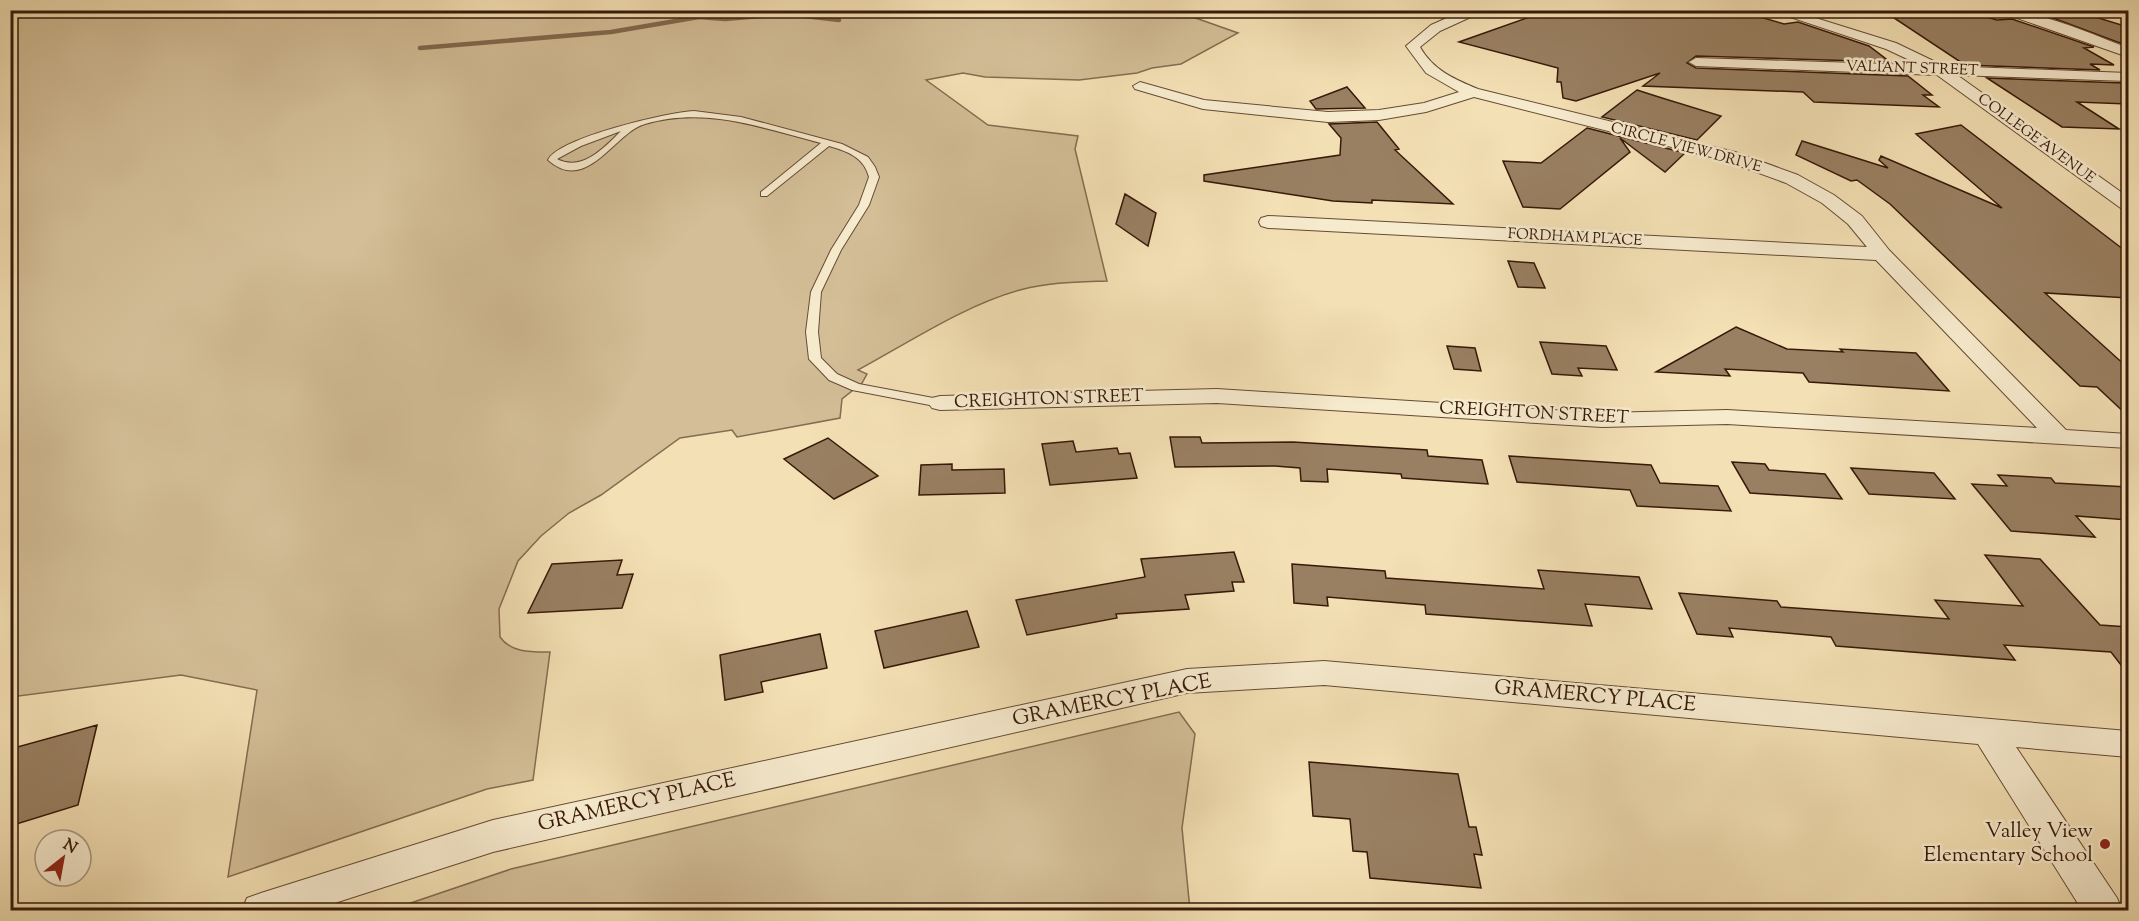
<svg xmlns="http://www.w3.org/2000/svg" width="2139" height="921" font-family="'Sorts Mill Goudy',serif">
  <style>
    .green { fill: #d3be97; stroke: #856c50; stroke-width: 1.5 }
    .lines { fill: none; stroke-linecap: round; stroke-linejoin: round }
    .stream { stroke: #81684d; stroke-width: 4.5 }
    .building { fill: #998062; stroke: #371909; stroke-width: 1.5 }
    .service-casing { stroke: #664b34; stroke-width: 2 }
    .minor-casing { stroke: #664b34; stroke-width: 2 }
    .service { fill: #f7ebce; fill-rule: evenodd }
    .minor { fill: #f7ebce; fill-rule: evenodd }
    .poi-dot { fill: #8f2418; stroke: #f7ebce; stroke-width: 2 }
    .labels { text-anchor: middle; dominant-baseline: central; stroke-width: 5; stroke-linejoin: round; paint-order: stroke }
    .far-street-label { font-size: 15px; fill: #371909; stroke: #f7ebce }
    .street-label { font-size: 18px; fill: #371909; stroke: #f7ebce }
    .near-street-label { font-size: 21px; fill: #371909; stroke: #f7ebce }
    .near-poi-label { font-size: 21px; fill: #371909; stroke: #f7ebce; text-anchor: end }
  </style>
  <rect width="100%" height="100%" fill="#f3e0b4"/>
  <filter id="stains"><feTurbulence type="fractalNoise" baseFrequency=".00333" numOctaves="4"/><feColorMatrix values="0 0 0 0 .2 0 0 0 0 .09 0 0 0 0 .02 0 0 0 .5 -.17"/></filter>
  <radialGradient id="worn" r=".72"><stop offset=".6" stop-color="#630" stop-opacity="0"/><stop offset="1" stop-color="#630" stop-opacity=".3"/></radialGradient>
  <path class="green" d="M1173,10L1238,33L1181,64L1152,68L1137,73L1079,80L985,77L963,73L926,80L988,125L1078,136L1075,149L1107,281C1078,282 1049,282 1020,290C965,305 908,343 858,370L867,374L862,383L842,399L840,418L737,437L732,430L680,438L601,495L569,513L541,536L518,561L499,609L500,637C511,653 532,652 550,652L533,780L487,789L228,877L257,690L181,675L11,697L10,11Z
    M1179,712L1195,734L1182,828L1190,910H390L511,869Z"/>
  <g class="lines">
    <path class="stream" d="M857,10L859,14
      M420,48L611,32L699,17L725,19L787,14L839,20"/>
  </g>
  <path class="building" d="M1578,10H1686L1694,14L1709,10H1736L1784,24L1798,22L1869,46L1890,62L1696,56L1687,63L1696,68L1908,76L1932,95H1923L1939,107L1814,102L1803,92L1643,86L1660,73L1576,101L1563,98L1561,82H1557L1558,68L1459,42L1541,13Z
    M1882,10H1962L1997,20L2012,19L2094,47L2084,48L2114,65L2090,64L2100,70L1965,65Z
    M2079,12L2128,27V46L2045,15Z
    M1987,78L2124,83L2128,86V104L2077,102L2119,129L2062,127Z
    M1347,87L1365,108L1316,109L1310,101Z
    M1637,90L1662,98L1721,116L1697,140L1602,117Z
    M1377,122L1399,149L1395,150L1453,204L1372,200V203L1333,201L1204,181V175L1340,155L1341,138L1329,124Z
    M1961,125L2128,253V298L2045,293L2128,368V416L2097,387L2080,386L1890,204L1857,180L1851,181L1796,155L1802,141L1888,168L1879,160L1881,156L2002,208L1916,134Z
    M1587,128L1685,153L1665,172L1620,138L1630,152L1560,209L1523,207L1503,161L1541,163Z
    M1125,194L1156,213L1148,246L1116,224Z
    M1508,261L1534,263L1545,288L1518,287Z
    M1736,327L1787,349L1843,352L1840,349L1916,353L1949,391L1809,382L1803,373L1725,369L1730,376L1656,372Z
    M1540,342L1606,346L1617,370L1578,368L1582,376L1552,374Z
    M1447,346L1475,348L1481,371L1454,369Z
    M1170,437H1200L1202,443L1293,442L1427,450L1428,456L1482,460L1488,484L1402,478L1401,474L1327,469L1328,482L1301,481L1300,468L1275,466L1175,467Z
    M828,438L878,476L834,499L784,459Z
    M1073,441L1076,452L1117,448L1119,454L1130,453L1137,478L1050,485L1042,444Z
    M1509,456L1651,465L1660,483L1718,486L1731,511L1637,506L1630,490L1517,482Z
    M1732,462L1765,464L1769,470L1825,474L1842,499L1750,493Z
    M952,464V470L1004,469L1005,493L919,495L921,465Z
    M1851,468L1934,473L1955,499L1869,494Z
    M1998,475L2051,478L2055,483L2128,487V520L2076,516L2095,537L2011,531L1972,484L2007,486Z
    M1234,552L1244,582H1232L1234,591L1185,595L1189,609L1116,614L1117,618L1027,635L1016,600L1145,577L1141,559Z
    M1985,555L2040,559L2100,625L2128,627V674L2111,652L2004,645L2015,660L1836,646L1831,637L1729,628L1733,637L1697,634L1679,593L1777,601L1781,607L1949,619L1935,600L2023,606Z
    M622,560L617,575L633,574L622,608L528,613L552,564Z
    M1292,564L1385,571L1386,578L1544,589L1538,570L1639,577L1652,609L1585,604L1592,626L1426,614L1425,605L1327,597L1328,606L1294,603Z
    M967,611L979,647L884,668L875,631Z
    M820,634L827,668L761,682L763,692L725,700L720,655Z
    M97,725L78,805L10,826V749Z
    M1309,762L1458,774L1469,827H1476L1482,855L1474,854L1481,888L1370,878L1367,852L1353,851L1350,819L1313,816Z"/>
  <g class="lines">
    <defs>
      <path id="service" d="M694,111L741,117L842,144L868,157L875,167L879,177L869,205L841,250L821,292L818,332L821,358L837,374L859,384L944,400L946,403L944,406L940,407L852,390L829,380L809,359L806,332L811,292L831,250L859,205L869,177C864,157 847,151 829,146L767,196H761V192L821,143C762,128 706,106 645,124C615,132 587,195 548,160C558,138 668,112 694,111ZM621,131C604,148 582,172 557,159L581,146Z"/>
      <path id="minor" d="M1465,10H1486L1440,31L1420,47C1433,70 1454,79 1478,89L1735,152L1798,175L1834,195L1862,216L1889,250L2066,430L2128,434V448L1727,424L1602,427L1217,403L940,410L932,408L928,403L932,398L940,396L1217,389L1602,413L1727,410L2037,428L1876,260L1268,228L1261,226L1259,222L1261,218L1268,216L1867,247L1848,224L1822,203L1786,183L1723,160L1474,97L1426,112L1379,120L1328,122L1203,109L1135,89L1133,86L1140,82L1204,100L1328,112L1379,110L1424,103L1459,92L1426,73L1406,46L1431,25Z
        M1769,10H1790L1896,43L1944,66L2128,73V81L1957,75L2128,197V210L2122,209L1937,75L1696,66L1689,62L1696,58L1920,65L1886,49Z
        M1994,10C2040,10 2087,32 2128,48V57Z
        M1324,661L2128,731V757L2016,747L2117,898L2122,910H2082L1978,744L1324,685L1187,693L493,852L313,910H242L247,898L261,893L493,820L1187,669Z"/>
    </defs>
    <use href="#service" class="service-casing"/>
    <use href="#minor" class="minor-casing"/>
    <use href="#service" class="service"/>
    <use href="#minor" class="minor"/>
  </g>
  <circle class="poi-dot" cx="2105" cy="844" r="6"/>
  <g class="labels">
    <g class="far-street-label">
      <text transform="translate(1912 69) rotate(2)">VALIANT STREET</text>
      <text transform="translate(2036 139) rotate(36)">COLLEGE AVENUE</text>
      <text transform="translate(1686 148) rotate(15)">CIRCLE VIEW DRIVE</text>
      <text transform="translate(1575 238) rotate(3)">FORDHAM PLACE</text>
    </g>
    <g class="street-label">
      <text transform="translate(1049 400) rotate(-2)">CREIGHTON STREET</text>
      <text transform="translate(1534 414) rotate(3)">CREIGHTON STREET</text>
    </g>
    <g class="near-street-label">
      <text transform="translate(1595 697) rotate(5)">GRAMERCY PLACE</text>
      <text transform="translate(1112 701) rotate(-11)">GRAMERCY PLACE</text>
      <text transform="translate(637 803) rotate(-13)">GRAMERCY PLACE</text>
    </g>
    <g class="near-poi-label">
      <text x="2093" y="832">Valley View<tspan x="2093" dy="24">Elementary School</tspan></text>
    </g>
  </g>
  <rect width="2139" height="921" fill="none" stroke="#f3e0b4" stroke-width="36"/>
  <rect x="12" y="12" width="2115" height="897" fill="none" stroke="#371909" stroke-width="3"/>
  <rect x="18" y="18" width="2103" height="885" fill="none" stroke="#371909" stroke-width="1.5"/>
  <g transform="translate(63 858) rotate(31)"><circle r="28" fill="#f7ebce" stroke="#aa977f" stroke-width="1.5"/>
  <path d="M0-4.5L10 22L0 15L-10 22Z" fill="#8f2418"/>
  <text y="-9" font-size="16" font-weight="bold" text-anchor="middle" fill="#371909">N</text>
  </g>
  <rect width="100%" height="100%" filter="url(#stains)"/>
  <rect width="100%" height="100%" fill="url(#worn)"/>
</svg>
